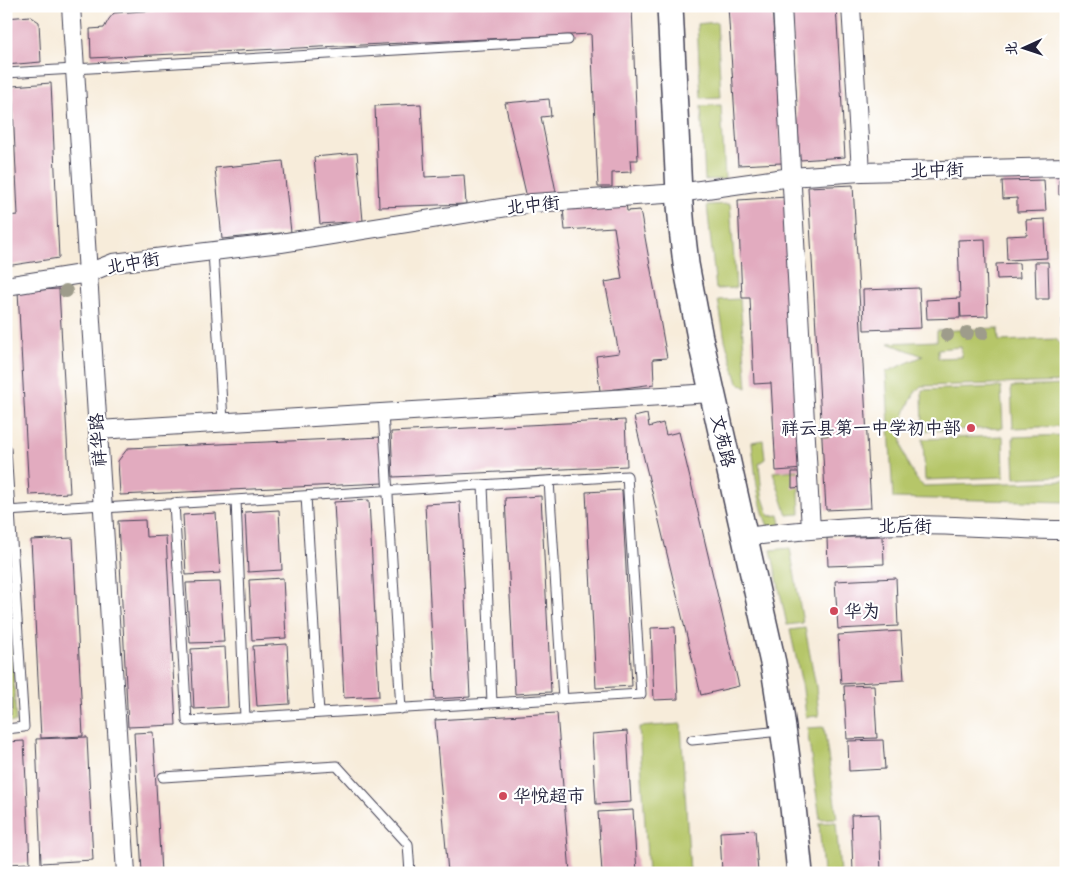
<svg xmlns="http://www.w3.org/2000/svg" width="1072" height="879" viewBox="0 0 1072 879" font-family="'Balsamiq Sans','LXGW WenKai TC',sans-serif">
	<rect width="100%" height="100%" fill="#fff"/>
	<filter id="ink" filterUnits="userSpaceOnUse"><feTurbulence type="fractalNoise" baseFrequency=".02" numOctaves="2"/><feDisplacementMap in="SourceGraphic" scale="10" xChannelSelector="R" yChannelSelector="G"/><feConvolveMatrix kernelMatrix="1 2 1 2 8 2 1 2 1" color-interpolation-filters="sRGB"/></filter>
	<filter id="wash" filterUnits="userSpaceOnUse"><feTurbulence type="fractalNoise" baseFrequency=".0096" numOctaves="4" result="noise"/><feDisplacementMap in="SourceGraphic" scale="20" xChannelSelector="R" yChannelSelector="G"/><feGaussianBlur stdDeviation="1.12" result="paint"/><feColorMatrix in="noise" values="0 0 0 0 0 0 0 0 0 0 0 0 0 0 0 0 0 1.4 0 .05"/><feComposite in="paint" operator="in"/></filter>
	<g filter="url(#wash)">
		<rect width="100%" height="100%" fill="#f7ecda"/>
		<path fill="#b6c669" stroke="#6c7452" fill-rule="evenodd" d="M 717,22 L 721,97 L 701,98 L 697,24 Z
			M 721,105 L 725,179 L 705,180 L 701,106 Z
			M 730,204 L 736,288 L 716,289 L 707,205 Z
			M 740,299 L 747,388 L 738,383 L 725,340 L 718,300 Z
			M 998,328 L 999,341 L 1056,339 L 1061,345 L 1066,345 L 1066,382 L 921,386 C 915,391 911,399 908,406 C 899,427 899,447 910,468 C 914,475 917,482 924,486 L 1066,481 L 1066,502 L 893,498 L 886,372 L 923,356 L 888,343 L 937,341 L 937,331 ZM 961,347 L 962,357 L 938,358 L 938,349 Z
			M 1066,385 L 1066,426 L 1013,428 L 1011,387 Z
			M 1001,387 L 1003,428 L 923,431 L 922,390 Z
			M 1066,435 L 1066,476 L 1015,478 L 1013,437 Z
			M 1003,436 L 1004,477 L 925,480 L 923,439 Z
			M 763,440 L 765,459 L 759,463 L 762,495 L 769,516 L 779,515 L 782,528 L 769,529 C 757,501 755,472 752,442 Z
			M 798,470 L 800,514 L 787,515 L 773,472 Z
			M 6,544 L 16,722 L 6,723 Z
			M 790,548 L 803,623 L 787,625 L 771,550 Z
			M 805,628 L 816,687 L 819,716 L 806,717 L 803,689 L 790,630 Z
			M 681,724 L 690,873 L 648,873 L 639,727 Z
			M 824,727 L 837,818 L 820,819 L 807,728 Z
			M 836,822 L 840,873 L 823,873 L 819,823 Z"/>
		<g id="blocks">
			<path fill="#e2abbf" d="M 218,6 L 632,6 L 638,160 L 630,160 L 631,172 L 612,173 L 612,187 L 598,187 L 591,34 L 91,58 L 90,29 L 104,28 L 109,19 L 114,13 Z
				M 728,6 L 772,6 L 782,163 L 738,165 Z
				M 791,6 L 836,6 L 845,157 L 800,160 Z
				M 30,16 L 39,22 L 41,62 L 6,65 L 6,18 Z
				M 51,83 L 59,258 L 6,266 L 6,216 L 18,215 L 12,86 Z
				M 549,99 L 551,116 L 541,117 L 556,192 L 528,202 L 505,103 Z
				M 421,104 L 425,177 L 464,175 L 466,204 L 379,207 L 375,106 Z
				M 357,153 L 363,221 L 320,224 L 314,157 Z
				M 283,161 L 291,232 L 222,239 L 215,168 Z
				M 1059,179 L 1066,179 L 1066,194 L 1059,195 Z
				M 1044,180 L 1046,211 L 1017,212 L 1017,198 L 1003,199 L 1002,181 Z
				M 853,185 L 871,508 L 826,510 L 808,187 Z
				M 787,197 L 804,469 L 776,471 L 771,383 L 754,384 L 750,298 L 742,298 L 738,200 Z
				M 626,203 L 627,211 L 640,210 L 667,358 L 653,359 L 654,384 L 600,391 L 596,356 L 619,353 L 605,282 L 622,279 L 614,227 L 565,230 L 563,208 Z
				M 1045,219 L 1047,258 L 1007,260 L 1006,236 L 1027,235 L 1026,220 Z
				M 985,239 L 988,316 L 961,317 L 960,303 L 960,318 L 927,319 L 926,300 L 960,298 L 958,240 Z
				M 1035,262 L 1048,262 L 1049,299 L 1036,299 Z
				M 1019,263 L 1020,278 L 997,279 L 996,264 Z
				M 919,288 L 921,328 L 864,330 L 863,290 Z
				M 59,289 L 70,493 L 29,495 L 18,291 Z
				M 1062,319 L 1066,319 L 1066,343 L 1063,343 Z
				M 647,414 L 649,427 L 663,423 L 666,435 L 679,432 L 739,686 L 701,695 L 634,417 Z
				M 625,420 L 627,466 L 393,477 L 391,432 Z
				M 382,437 L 384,483 L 120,495 L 118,461 L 128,448 Z
				M 792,472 L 803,472 L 804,487 L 792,488 Z
				M 622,490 L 632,686 L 596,688 L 586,492 Z
				M 541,496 L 551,692 L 515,694 L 505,498 Z
				M 369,500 L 379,696 L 344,698 L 334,502 Z
				M 460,502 L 470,697 L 435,699 L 425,504 Z
				M 279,510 L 282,570 L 248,572 L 245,512 Z
				M 216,513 L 220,573 L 186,575 L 183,515 Z
				M 145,520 L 146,537 L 166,536 L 176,725 L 128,727 L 118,521 Z
				M 883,536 L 884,564 L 828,566 L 827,538 Z
				M 73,538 L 83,736 L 41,738 L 31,540 Z
				M 283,578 L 286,638 L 252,640 L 249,580 Z
				M 896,578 L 898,626 L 838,629 L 835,581 Z
				M 220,582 L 224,642 L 190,643 L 186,583 Z
				M 675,627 L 678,699 L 654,700 L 651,628 Z
				M 901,631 L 904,680 L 841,684 L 838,635 Z
				M 287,644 L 290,704 L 257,706 L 253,646 Z
				M 225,647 L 228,707 L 194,709 L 191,649 Z
				M 6,657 L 8,657 L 11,715 L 6,715 Z
				M 874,685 L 877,738 L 847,739 L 844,686 Z
				M 557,713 L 570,873 L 448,873 L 435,720 Z
				M 627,731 L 631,802 L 596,804 L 592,734 Z
				M 153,732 L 161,873 L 142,873 L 134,733 Z
				M 87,737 L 93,860 L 41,863 L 36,739 Z
				M 883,740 L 885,769 L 849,771 L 848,741 Z
				M 24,741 L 30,863 L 6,864 L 6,742 Z
				M 633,810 L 637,873 L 602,873 L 598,812 Z
				M 879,814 L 881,873 L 853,873 L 851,815 Z
				M 755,830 L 758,873 L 722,873 L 720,832 Z"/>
		</g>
	</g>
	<g filter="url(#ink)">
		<use href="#blocks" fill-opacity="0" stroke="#424053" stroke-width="1"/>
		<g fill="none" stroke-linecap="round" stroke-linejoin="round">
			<g stroke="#424053" stroke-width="11">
				<path id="service" d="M 6,73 L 568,40
					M 213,251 L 223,422
					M 383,413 L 401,709
					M 6,449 L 24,727 L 6,729
					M 549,481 L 563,699
					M 483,485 L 492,703
					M 306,496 L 319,713
					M 236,500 L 245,718
					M 103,508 L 627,476 L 641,694 L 187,721 L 174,503
					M 6,511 L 103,505
					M 692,740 L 781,731
					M 163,777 L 337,766 L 408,844 L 410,873"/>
			</g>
			<g stroke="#424053" stroke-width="20">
				<path id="minor" d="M 71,6 L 126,873
					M 782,6 L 811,530
					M 851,6 L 861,172
					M 6,286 L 88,273 L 113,263 L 281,243 L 533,203 L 679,193 L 791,177 L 861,172 L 1066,167
					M 98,430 L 712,393
					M 745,537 C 801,530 856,525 913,525 C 964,525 1015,530 1066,530"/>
			</g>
			<g stroke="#424053" stroke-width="28">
				<path id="secondary" d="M 670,6 L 679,193 L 682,229 L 686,264 L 700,338 L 773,663 C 785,733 793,803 800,873"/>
			</g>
			<use href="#service" stroke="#fff" stroke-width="9"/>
			<use href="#minor" stroke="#fff" stroke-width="18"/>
			<use href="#secondary" stroke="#fff" stroke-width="25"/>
		</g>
		<g fill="#9e9c8b">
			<circle cx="66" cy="291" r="7"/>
			<circle cx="967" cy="333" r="7"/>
			<circle cx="982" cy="333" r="7"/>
			<circle cx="947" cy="335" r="7"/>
			<circle cx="825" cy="430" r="7"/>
		</g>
	</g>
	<g fill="#d1495b" stroke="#fff" stroke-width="2">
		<circle cx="971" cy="428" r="5"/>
		<circle cx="834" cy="611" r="5"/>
		<circle cx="503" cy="796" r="5"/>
	</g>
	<g text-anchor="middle" stroke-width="4.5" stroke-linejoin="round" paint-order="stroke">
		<g font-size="18" fill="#22223b" stroke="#fff">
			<text transform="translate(937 170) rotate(-1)" y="6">北中街</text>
			<text transform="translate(533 205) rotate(-6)" y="6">北中街</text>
			<text transform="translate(133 263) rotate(-10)" y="6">北中街</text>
			<text transform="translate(98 440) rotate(-94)" y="6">祥华路</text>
			<text transform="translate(723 441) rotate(77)" y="6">文苑路</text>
			<text x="905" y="532">北后街</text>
		</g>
		<g font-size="18" fill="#22223b" stroke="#fff" text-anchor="start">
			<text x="961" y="434" text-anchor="end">祥云县第一中学初中部</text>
			<text x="844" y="617">华为</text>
			<text x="513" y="802">华悦超市</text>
		</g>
	</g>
	<rect width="1072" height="879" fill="none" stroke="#fff" stroke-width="25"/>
	<g transform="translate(1024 48) rotate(267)" stroke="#ffffff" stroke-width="4" paint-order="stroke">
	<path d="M0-4L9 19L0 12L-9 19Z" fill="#22223b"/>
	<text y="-8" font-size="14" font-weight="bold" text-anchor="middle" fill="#22223b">北</text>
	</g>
</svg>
